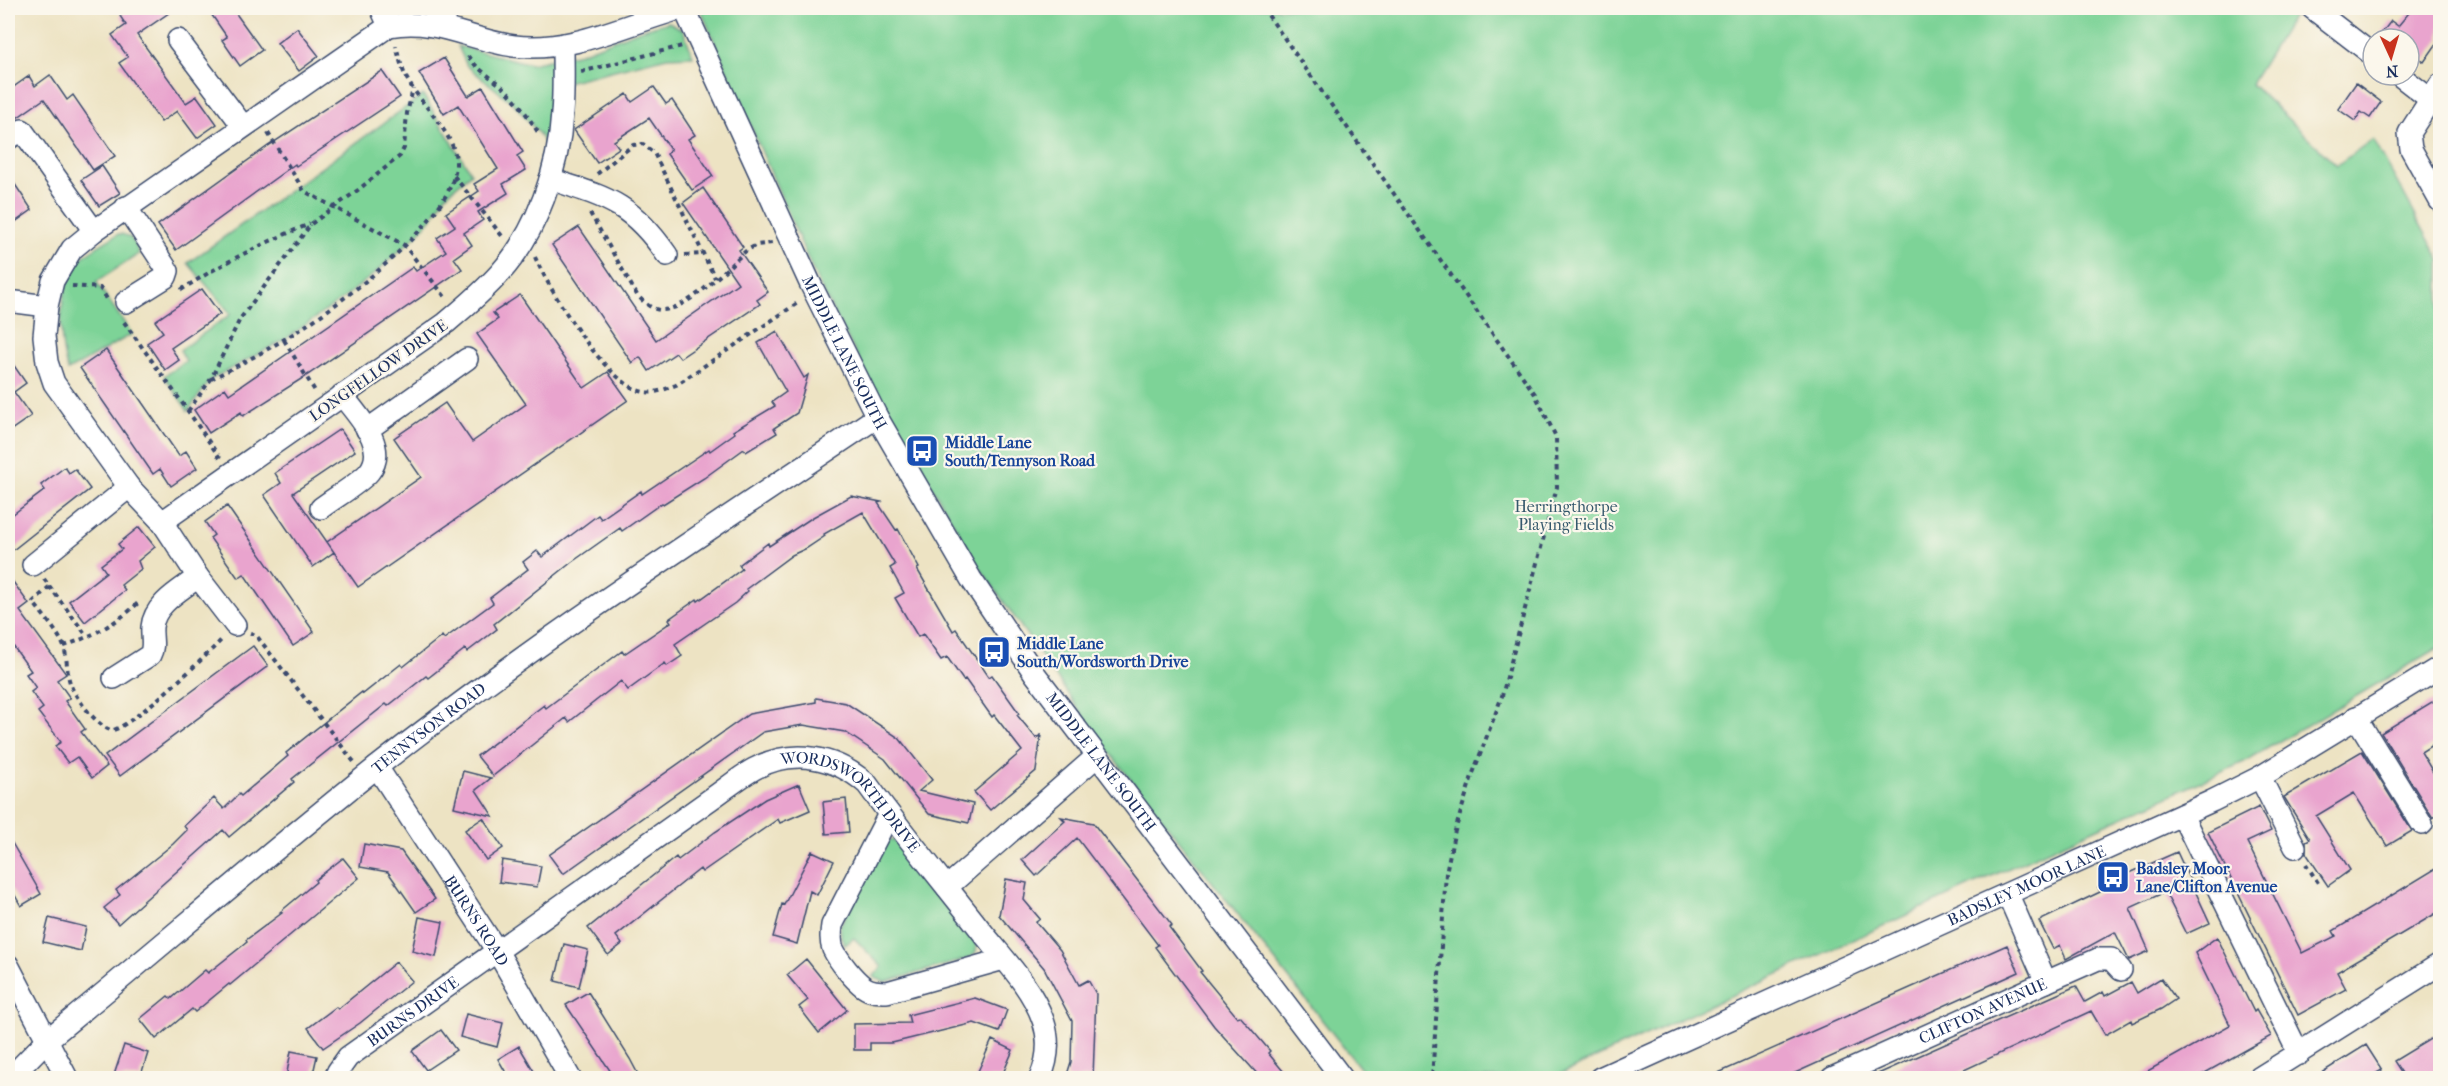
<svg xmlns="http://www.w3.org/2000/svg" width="2448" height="1086" viewBox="0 0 2448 1086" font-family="'IM FELL French Canon',serif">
	<rect width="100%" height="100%" fill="#fbf7ec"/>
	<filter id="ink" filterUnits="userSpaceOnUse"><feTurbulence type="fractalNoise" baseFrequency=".0167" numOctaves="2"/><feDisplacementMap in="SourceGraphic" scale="12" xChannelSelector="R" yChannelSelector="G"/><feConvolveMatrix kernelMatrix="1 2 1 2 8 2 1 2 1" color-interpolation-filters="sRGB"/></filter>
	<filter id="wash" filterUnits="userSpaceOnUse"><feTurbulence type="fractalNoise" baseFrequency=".008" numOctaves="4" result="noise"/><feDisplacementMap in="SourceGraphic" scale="24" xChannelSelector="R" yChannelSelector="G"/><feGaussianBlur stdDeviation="1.35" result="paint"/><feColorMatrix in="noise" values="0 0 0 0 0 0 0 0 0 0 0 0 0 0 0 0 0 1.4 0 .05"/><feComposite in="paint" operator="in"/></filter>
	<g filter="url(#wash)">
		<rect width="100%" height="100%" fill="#ede3c3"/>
		<path fill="#7dd397" stroke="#4c817a" stroke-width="1.5" d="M 700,8 L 2298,8 L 2251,84 L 2337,165 L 2373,139 L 2440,260 L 2440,647 L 2244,762 L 1996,874 L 1552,1078 L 1368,1078 L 1105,747 L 978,565 L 875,390 L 817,280 Z
			M 669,22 L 683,30 L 693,56 L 667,57 L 554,85 L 554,116 L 547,149 L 539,134 L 515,105 L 467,66 L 458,46 L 531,64 L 581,53 L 640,30 Z
			M 423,95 L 471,173 L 446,195 L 433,216 L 418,234 L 374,274 L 345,297 L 284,340 L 211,379 L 188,411 L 164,376 L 186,361 L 180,350 L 231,314 L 188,263 Z
			M 118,234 C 131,234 135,242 139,254 L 96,282 L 132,334 L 68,371 C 58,340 57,287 80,260 C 89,250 106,242 118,234 Z
			M 893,840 L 903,846 L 976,943 C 978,952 975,955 967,959 L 885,982 L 873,977 L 882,967 L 854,938 L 845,945 L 841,937 L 840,926 L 886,841 Z"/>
		<g id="blocks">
			<path fill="#e9a4ce" d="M 132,8 L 176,8 L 137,35 L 186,103 L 197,96 L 217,124 L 197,138 L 177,111 L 161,122 L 119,63 L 128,57 L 112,35 L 126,25 L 120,16 Z
				M 207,8 L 232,8 L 262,50 L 240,66 L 222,40 L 227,37 Z
				M 2413,8 L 2440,8 L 2440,39 L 2424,62 L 2409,51 L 2409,39 L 2377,39 L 2391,21 L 2398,26 Z
				M 297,28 L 319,56 L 299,71 L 277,43 Z
				M 444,58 L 468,96 L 483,87 L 523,152 L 517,156 L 526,170 L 503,184 L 508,193 L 478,212 L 483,220 L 464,233 L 472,245 L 454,258 L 462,269 L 309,374 L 243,416 L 241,412 L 209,433 L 194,410 L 225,388 L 229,394 L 413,267 L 416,271 L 446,251 L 437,238 L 455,226 L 446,213 L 479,191 L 474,184 L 498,169 L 458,105 L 444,114 L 419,73 Z
				M 382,71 L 400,97 L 296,166 L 295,164 L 176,250 L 158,225 L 268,146 Z
				M 50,75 L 67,100 L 73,95 L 115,156 L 93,170 L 44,99 L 8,124 L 8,91 L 29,76 L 35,86 Z
				M 2356,83 L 2381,102 L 2370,118 L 2361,112 L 2355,121 L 2338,109 Z
				M 654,87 L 666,104 L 672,100 L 695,135 L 688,139 L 713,176 L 692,190 L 667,154 L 671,150 L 649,118 L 614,141 L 619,148 L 597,163 L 574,130 L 627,94 L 632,102 Z
				M 102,166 L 120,193 L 99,206 L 81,180 Z
				M 8,174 L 32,210 L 8,227 Z
				M 703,188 L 743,247 L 739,250 L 768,292 L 757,300 L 760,304 L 680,358 L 676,353 L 649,371 L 640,357 L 632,363 L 552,245 L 579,227 L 656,340 L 738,283 L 683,203 Z
				M 202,289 L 220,314 L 171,348 L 179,360 L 165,370 L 147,343 L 163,332 L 155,321 Z
				M 520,295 L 584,388 L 608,372 L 628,400 L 358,587 L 327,542 L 421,477 L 394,438 L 445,403 L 472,442 L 526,404 L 477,334 L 498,319 L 493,313 Z
				M 777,331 L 804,378 L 808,375 L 797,413 L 774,428 L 777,433 L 746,452 L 744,449 L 704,478 L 663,504 L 662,503 L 622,531 L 620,528 L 572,562 L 494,624 L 497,629 L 467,652 L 465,649 L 428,678 L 426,676 L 388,706 L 386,704 L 292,779 L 294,782 L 229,837 L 223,830 L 118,924 L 104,908 L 120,895 L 116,890 L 173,844 L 187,830 L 184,826 L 214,798 L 224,809 L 239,794 L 241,796 L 288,756 L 286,753 L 362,692 L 363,694 L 401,664 L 403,667 L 442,636 L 444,639 L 493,603 L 490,598 L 528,569 L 523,562 L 537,551 L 542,557 L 598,515 L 601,519 L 641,491 L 642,494 L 709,449 L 710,451 L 735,433 L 733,431 L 775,406 L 772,402 L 786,392 L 758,343 Z
				M 106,350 L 179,456 L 186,451 L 197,468 L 171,486 L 160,469 L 153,474 L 80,368 Z
				M 8,357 L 26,383 L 14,392 L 31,416 L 8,432 Z
				M 340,429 L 355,451 L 293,493 L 334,552 L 313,567 L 264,495 L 281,483 L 275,473 Z
				M 65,467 L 69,473 L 75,469 L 90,489 L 8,554 L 8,518 L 45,490 L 41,485 Z
				M 851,496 L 881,502 L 878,503 L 896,530 L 898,529 L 919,568 L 917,569 L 953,631 L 956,629 L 989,677 L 992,675 L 1019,713 L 1017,715 L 1036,738 L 1041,735 L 1036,771 L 990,810 L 974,792 L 1022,751 L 994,715 L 992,717 L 965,679 L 963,680 L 947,657 L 941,660 L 923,634 L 918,637 L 895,598 L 904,593 L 890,568 L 895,565 L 863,512 L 824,534 L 825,536 L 807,548 L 792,555 L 746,589 L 748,591 L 735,603 L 675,644 L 682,656 L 667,666 L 665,663 L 628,690 L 621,681 L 569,722 L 566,718 L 493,776 L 477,756 L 544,705 L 546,708 L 622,651 L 624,654 L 671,622 L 669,619 L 697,599 L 698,601 L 742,569 L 739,565 L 768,543 L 769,546 L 813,517 Z
				M 227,506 L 314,632 L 293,646 L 244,574 L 238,578 L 210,538 L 214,535 L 205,522 Z
				M 139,527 L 155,547 L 138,561 L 141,569 L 121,585 L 125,590 L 85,622 L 69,601 L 106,572 L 101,565 L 122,549 L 118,544 Z
				M 8,575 L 29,604 L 20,611 L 66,674 L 57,680 L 70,698 L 65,701 L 85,729 L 81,732 L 107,766 L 92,778 L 77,757 L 68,763 L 55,746 L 61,742 L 38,712 L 43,708 L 31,692 L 36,688 L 26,674 L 31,671 L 8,639 Z
				M 253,646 L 268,666 L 120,776 L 105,756 Z
				M 2440,697 L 2440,740 L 2421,752 L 2440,784 L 2440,813 L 2433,818 L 2381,733 Z
				M 816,698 L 846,703 L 899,738 L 932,780 L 919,791 L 973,804 L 969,823 L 929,814 L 885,759 L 845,732 L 803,725 L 763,732 L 563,874 L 549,855 L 749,714 L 816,702 Z
				M 2362,751 L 2412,831 L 2387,846 L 2354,793 L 2316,816 L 2350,870 L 2328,886 L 2306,853 L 2306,841 L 2310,839 L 2284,797 Z
				M 463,771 L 491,778 L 476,790 L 493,816 L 454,807 Z
				M 799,784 L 810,810 L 780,823 L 778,819 L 702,872 L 700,869 L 616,936 L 622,944 L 608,955 L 588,928 L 676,857 L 678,860 L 715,832 L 765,799 Z
				M 846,799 L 849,832 L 826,834 L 823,802 Z
				M 2259,807 L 2271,831 L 2247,842 L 2302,953 L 2336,936 L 2333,931 L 2440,866 L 2440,911 L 2337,972 L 2346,989 L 2298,1015 L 2208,832 Z
				M 1061,817 L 1093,823 L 1172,925 L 1169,927 L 1202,971 L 1200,972 L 1237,1017 L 1240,1016 L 1270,1051 L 1268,1053 L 1289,1078 L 1261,1078 L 1214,1026 L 1155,947 L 1158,945 L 1077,838 L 1036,876 L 1022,860 L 1065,821 Z
				M 483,818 L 503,848 L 486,860 L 465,830 Z
				M 8,836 L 41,894 L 21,906 L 8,883 Z
				M 364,844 L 401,851 L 435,899 L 416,912 L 388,872 L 360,867 Z
				M 812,851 L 834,861 L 817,895 L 810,891 L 797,944 L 773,937 L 782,904 L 784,905 Z
				M 2177,852 L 2210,923 L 2186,934 L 2165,892 L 2130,908 L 2149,951 L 2129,960 L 2115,932 L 2066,959 L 2060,945 L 2053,949 L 2039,921 L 2100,892 L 2098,887 Z
				M 343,858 L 359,878 L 230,985 L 229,984 L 195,1012 L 192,1009 L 156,1039 L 140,1019 L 168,996 L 171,999 L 205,970 L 208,973 L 247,942 L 246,940 L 282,913 L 280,912 L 316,882 L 315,880 Z
				M 502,860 L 541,866 L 537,887 L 499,882 Z
				M 1006,879 L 1027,883 L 1024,900 L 1040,919 L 1036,922 L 1060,950 L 1079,985 L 1088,980 L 1096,994 L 1093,1078 L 1066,1078 L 1071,1062 L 1072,1021 L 1044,968 L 999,915 Z
				M 419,917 L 443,922 L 436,957 L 412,951 Z
				M 49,918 L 86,927 L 81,951 L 43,942 Z
				M 2217,937 L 2254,1012 L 2256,1010 L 2271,1036 L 2196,1078 L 2135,1078 L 2230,1025 L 2195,953 Z
				M 564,944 L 588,950 L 579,987 L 555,981 Z
				M 2007,945 L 2019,972 L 1784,1078 L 1707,1078 Z
				M 806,959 L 847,1010 L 819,1033 L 799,1007 L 808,1000 L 787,975 Z
				M 396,962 L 412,981 L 360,1023 L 323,1048 L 308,1028 L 336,1007 L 338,1009 Z
				M 2161,978 L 2176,999 L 2161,1009 L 2132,1023 L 2131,1020 L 2105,1035 L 2091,1011 L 1947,1078 L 1869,1078 L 2076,986 L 2085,1002 L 2103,992 L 2105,996 L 2131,982 L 2137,993 Z
				M 588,992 L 630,1059 L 640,1078 L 615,1078 L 566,1005 Z
				M 975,998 L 1007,1010 L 999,1032 L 974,1023 L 892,1043 L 870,1043 L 870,1050 L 854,1050 L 854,1024 L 910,1023 L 908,1015 Z
				M 466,1014 L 503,1023 L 497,1047 L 460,1037 Z
				M 441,1030 L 456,1050 L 426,1070 L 412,1051 Z
				M 2440,1033 L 2440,1074 L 2433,1078 L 2405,1078 L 2394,1061 Z
				M 992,1040 L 1013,1050 L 1001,1078 L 975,1078 Z
				M 124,1045 L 148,1053 L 140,1078 L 113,1078 Z
				M 2366,1045 L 2382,1070 L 2368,1078 L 2313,1078 Z
				M 519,1046 L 538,1078 L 509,1078 L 498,1059 Z
				M 291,1051 L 317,1056 L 312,1078 L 286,1078 Z"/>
		</g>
	</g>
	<g filter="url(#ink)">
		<use href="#blocks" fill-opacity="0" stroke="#3a4a6d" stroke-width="1.5"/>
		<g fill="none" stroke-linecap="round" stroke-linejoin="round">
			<g stroke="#3a4a6d" stroke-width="24">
				<g id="minor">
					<path d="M 381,8 L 389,26"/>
					<path id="s1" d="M 684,8 L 810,283 L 877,417 L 971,579 L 1035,674 L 1342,1078"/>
					<path d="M 2312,8 L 2373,55"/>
					<path d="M 442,26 L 447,8"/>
					<path d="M 178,40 L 243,126"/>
					<path d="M 563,44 C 563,67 564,90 562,113 C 559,168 537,232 500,273 C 483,292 465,307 446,323 L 162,522 L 129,487 L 54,383 L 47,362 L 44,336 L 47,306 L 53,281 L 72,249 L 94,231 L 389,26 C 436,17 469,40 514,46 C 574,53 627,23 683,8"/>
					<path d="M 2399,75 L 2430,99"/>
					<path d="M 2440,85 L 2409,133 L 2411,149 L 2440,201"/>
					<path d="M 8,139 L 22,130 L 94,231"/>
					<path d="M 550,179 C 608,198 631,203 667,255"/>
					<path d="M 126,207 L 168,271 L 166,277 L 126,302"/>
					<path d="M 8,301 L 47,306"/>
					<path d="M 367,430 L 467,359"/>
					<path d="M 321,508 C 334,498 360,483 369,472 C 390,447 356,414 342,395"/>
					<path d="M 33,565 L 129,487"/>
					<path d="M 198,577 L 235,625"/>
					<path d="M 114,678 L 150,655 C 155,646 151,637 152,627 C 154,604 181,590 198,577 L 162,522"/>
					<path d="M 2356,717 L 2422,824"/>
					<path id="s2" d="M 377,767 L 497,951 L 570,1078"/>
					<path d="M 2260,777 L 2295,847"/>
					<path d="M 889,814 L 832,925 C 831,933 830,941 833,949 C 839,961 853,979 864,987 C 871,992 879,992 887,992 L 1004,959"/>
					<path d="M 2182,815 L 2299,1054"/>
					<path d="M 947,887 L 1096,757"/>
					<path d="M 8,965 L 67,1078"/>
					<path d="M 2046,982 L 2098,959 L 2111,959 L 2121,970"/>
					<path id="s3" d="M 10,1078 L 47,1040 C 157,950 265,856 377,767 C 536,641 708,531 877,417"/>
					<path id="s4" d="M 335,1078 L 338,1071 L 348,1057 L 708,801 C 723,791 738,778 754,769 C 793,748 835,756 867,784 C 904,835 944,883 983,933 C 1004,959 1032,988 1043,1020 C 1050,1040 1048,1060 1040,1078"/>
					<path id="s5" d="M 1600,1078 L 2212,801 L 2260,777 L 2440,667"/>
					<path id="s6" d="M 1832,1078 L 2046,982 L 2008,895"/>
					<path d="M 2259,1078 L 2440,964"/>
				</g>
			</g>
			<path stroke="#3a4a6d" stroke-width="4" stroke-dasharray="4.5 4.5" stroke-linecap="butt" d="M 1263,8 L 1535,394 L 1556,437 L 1557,487 L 1502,696 L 1472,776 L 1454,834 L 1446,873 L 1432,1078
				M 468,56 C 478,71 495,79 507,91 C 520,104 530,119 539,134
				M 581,72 L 682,46
				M 268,133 L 304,191 L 404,245 L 446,298
				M 597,174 L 633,145 L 643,144 L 654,153 L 715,278
				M 454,176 L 503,237
				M 590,213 L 637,295 C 643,301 650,309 660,310 C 687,312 727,267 747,250 L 757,245 L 772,243
				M 685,255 L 702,254
				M 535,257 C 550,291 606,385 644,392 C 655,394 666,389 676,385 L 799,302
				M 72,286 L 100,288 L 107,299
				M 181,290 C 224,262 263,243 310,224
				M 124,322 L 188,411 L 220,458
				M 284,340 L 315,391
				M 211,379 C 235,367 260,354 283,340 C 329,313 458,219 456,162 C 456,134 418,102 406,77 C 401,67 399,56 396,46
				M 188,411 L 211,379 L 240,319 L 311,224 L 358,190 L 400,156 L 404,148 L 407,113 L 413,89
				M 44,579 L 87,636
				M 49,587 L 33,602 C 42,614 59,633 64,647 C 68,660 66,676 72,688 C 76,698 102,732 113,730 C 132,726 208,655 223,638
				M 250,633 L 256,635 L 354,762
				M 64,646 C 90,637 118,623 138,603
				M 2306,864 L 2320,886"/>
			<use href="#minor" stroke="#fff" stroke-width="21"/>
		</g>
	</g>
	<defs>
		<g id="bus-square" transform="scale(1.725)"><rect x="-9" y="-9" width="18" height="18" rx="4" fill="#1a4fb4" stroke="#fbf7ec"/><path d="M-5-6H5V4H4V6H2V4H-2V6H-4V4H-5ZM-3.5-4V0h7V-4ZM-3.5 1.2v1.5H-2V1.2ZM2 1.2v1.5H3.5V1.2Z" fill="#fff"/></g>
	</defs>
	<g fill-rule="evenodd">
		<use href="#bus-square" x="922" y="451"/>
		<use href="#bus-square" x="994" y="652"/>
		<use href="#bus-square" x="2113" y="877"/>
	</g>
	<g text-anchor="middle" stroke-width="4.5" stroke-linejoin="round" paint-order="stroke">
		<g font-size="16" fill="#1b2f5e" stroke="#fbf7ec">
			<text dy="6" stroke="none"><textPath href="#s1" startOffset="380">MIDDLE LANE SOUTH</textPath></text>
			<text transform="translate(378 370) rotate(-35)" y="6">LONGFELLOW DRIVE</text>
			<text dy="6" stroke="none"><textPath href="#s3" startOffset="546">TENNYSON ROAD</textPath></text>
			<text dy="6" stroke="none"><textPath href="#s1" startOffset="864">MIDDLE LANE SOUTH</textPath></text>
			<text dy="6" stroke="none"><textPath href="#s4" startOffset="639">WORDSWORTH DRIVE</textPath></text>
			<text dy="6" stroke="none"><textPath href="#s5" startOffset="468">BADSLEY MOOR LANE</textPath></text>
			<text dy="6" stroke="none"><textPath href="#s2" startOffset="183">BURNS ROAD</textPath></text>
			<text dy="6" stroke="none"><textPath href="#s6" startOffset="165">CLIFTON AVENUE</textPath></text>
			<text dy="6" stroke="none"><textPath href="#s4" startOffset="104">BURNS DRIVE</textPath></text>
		</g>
		<g font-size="16" font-weight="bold" fill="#164399" stroke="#fbf7ec" text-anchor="start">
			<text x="945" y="448">Middle Lane<tspan x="945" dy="18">South/Tennyson Road</tspan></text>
			<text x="1017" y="649">Middle Lane<tspan x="1017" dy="18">South/Wordsworth Drive</tspan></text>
			<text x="2136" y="874">Badsley Moor<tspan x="2136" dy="18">Lane/Clifton Avenue</tspan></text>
		</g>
		<g font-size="16" fill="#34586c" stroke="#fbf7ec">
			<text x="1566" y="512">Herringthorpe<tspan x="1566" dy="18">Playing Fields</tspan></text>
		</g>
	</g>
	<rect width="2448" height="1086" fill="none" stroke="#fbf7ec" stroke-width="30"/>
	<g transform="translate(2391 57) rotate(176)"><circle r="28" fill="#fbf7ec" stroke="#a1a7b3" stroke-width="1.5"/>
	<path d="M0-4.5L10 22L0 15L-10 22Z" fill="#c8321e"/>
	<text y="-9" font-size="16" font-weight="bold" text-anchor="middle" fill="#1b2f5e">N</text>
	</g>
</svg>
